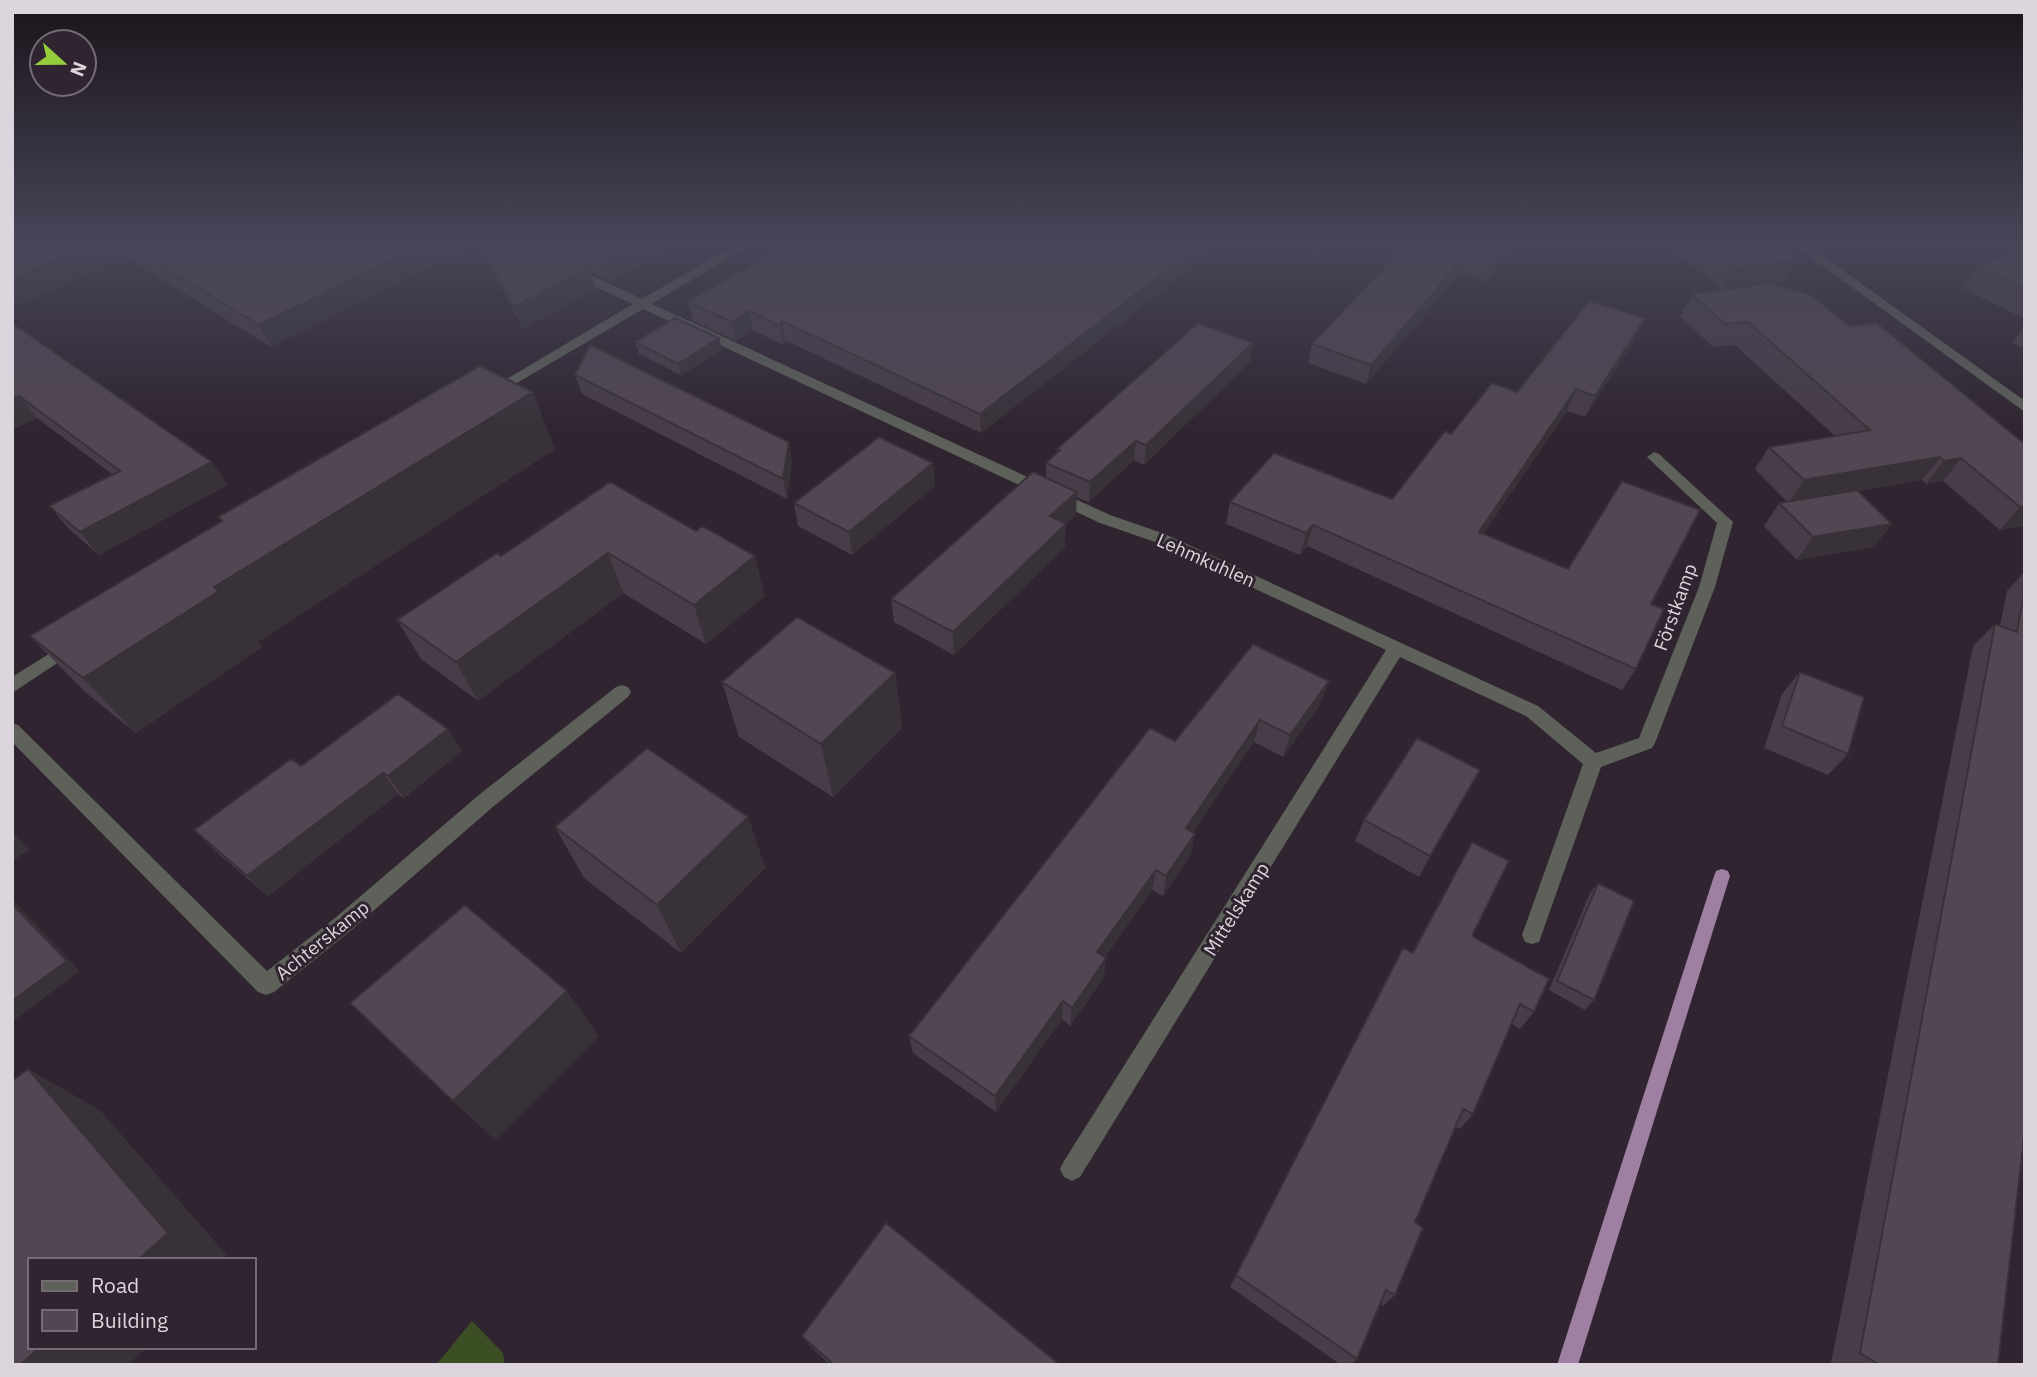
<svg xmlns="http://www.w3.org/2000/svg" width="2037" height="1377" viewBox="0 0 2037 1377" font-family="'IBM Plex Sans',sans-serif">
	<rect width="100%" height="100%" fill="#2f242f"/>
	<path fill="#3c4f24" d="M 472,1321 L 503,1353 L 505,1365 L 436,1365 Z"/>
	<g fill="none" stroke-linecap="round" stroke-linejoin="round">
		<path fill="#a080a2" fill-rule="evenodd" d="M 1722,869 L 1728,871 L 1730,876 L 1578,1365 L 1557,1365 L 1714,876 L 1716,871 Z"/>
		<path fill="#5d615a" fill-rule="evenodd" d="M 505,241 L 520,241 L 552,258 L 542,261 Z
			M 742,241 L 756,241 L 652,304 L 1110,515 L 1165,534 L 1538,706 L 1596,753 L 1639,738 L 1699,587 L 1717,523 L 1647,457 L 1654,452 L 1659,454 L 1733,522 L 1715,587 L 1655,743 L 1652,748 L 1601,767 L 1539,942 L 1532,944 L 1525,942 L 1522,935 L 1583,764 L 1526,716 L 1400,657 L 1080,1177 L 1072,1181 L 1064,1177 L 1060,1169 L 1064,1161 L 1386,650 L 1155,542 L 1100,523 L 643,309 L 495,396 L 490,397 L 483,393 L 633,304 L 570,275 L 570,269 L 578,269 L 642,299 Z
			M 71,640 L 77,642 L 79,646 L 77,650 L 12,693 L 12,677 Z
			M 622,685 L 628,687 L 631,692 L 628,697 L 494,806 L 349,932 L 274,992 L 266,995 L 258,992 L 12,742 L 12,723 L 18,725 L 267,971 L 335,918 L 480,794 L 616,687 Z"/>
		<path fill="#5d615a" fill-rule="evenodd" d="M 1788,241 L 1802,241 L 2025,401 L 2025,412 Z"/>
	</g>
	<path fill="#473c47" d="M 12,241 L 461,241 L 464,250 L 271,347 L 127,258 L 12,307 Z
		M 479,241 L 495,241 L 516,252 L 556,251 L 552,241 L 687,241 L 610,282 L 591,272 L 596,290 L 523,329 L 483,252 Z
		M 793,241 L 1226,241 L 981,433 L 785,340 L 783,345 L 753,330 L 736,341 L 693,321 L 688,302 Z
		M 1306,241 L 1329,241 L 1316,254 Z
		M 1409,241 L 1521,241 L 1488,282 L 1461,273 L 1366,384 L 1308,363 L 1312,344 Z
		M 1664,241 L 1773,241 L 1797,260 L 1785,282 L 1772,284 L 1850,326 L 2025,444 L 2025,526 L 2000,530 L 1943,481 L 1926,484 L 1922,480 L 1858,491 L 1874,547 L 1797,560 L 1764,526 L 1779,503 L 1787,502 L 1755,469 L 1769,447 L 1835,436 L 1735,345 L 1713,347 L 1680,316 L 1692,294 L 1721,290 Z
		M 2025,248 L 2025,319 L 1962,288 L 1978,266 Z
		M 12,323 L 212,462 L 227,485 L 99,555 L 69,529 L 49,506 L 112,474 L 37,418 L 12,430 Z
		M 2025,326 L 2025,349 L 2012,343 Z
		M 1635,339 L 1585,417 L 1567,411 L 1483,534 L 1651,604 L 1636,669 L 1622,690 L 1307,546 L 1300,555 L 1226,524 L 1230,502 L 1392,499 L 1451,434 L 1517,392 Z
		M 635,342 L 722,350 L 681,375 L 639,354 Z
		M 1253,343 L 1249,363 L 1144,465 L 1134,460 L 1089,502 L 1076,497 L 1076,514 L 1065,524 L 1065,547 L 954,655 L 894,622 L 891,599 L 1046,478 L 1046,463 L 1057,453 L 1057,449 Z
		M 575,375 L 792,461 L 787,499 L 582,394 Z
		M 555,449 L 258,642 L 262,647 L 136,733 L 85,692 L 30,636 L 221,522 L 218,517 Z
		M 610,482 L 765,596 L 706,644 L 623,593 L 478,701 L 421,659 L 397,620 L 501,556 Z
		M 935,486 L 852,555 L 798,526 L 794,503 Z
		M 2025,571 L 2025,1128 L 1998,1365 L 1835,1365 L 1831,1363 L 1973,646 L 1995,624 L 2000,626 L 2007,591 Z
		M 1800,672 L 1848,754 L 1828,775 L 1764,748 L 1782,694 Z
		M 895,673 L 902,728 L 833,797 L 739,737 L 722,682 Z
		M 1321,703 L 1283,757 L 1254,742 L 1193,832 L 1191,854 L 1163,896 L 1152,890 L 1105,957 L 1104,977 L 1088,1000 L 1070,1026 L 1062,1019 L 996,1112 L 913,1053 L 909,1036 L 1175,741 Z
		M 462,751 L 404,798 L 398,794 L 268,896 L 215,851 L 194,830 L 301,766 Z
		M 1480,770 L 1419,877 L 1355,841 L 1364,820 Z
		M 748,817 L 765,868 L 681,953 L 584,878 L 555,827 Z
		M 1472,842 L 1472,936 L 1534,1012 L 1520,1029 L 1512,1024 L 1473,1114 L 1460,1129 L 1455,1127 L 1415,1222 L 1395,1295 L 1383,1306 L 1380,1304 L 1357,1359 L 1350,1365 L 1341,1365 L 1230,1287 L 1393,966 L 1403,948 L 1412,952 Z
		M 1598,883 L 1594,1000 L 1585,1010 L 1549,990 L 1590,893 Z
		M 802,1336 L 1060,1365 L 830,1365 L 810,1346 Z"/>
	<path fill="#393139" d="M 102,241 L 117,241 L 127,258 L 12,307 L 12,278 Z
		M 430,241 L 461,241 L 464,250 L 271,347 L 259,325 Z
		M 640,241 L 687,241 L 610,282 L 604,260 Z
		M 1205,241 L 1226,241 L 981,433 L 980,414 Z
		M 1319,241 L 1329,241 L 1316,254 Z
		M 1512,241 L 1521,241 L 1488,282 L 1495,263 Z
		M 1467,254 L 1461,273 L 1366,384 L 1371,365 Z
		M 1797,260 L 1785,282 L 1722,291 L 1733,268 Z
		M 589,268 L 596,290 L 523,329 L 514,307 Z
		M 749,311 L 753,330 L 736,341 L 732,322 Z
		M 1645,318 L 1635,339 L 1585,417 L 1595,396 Z
		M 782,321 L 785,340 L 783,345 L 780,326 Z
		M 719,338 L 722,350 L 681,375 L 678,364 Z
		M 1253,343 L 1249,363 L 1144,465 L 1146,445 Z
		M 1576,389 L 1567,411 L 1470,553 L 1479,532 Z
		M 533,392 L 555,449 L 258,642 L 262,647 L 136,733 L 83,678 L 214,587 Z
		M 19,396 L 37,418 L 12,430 L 12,399 Z
		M 1136,441 L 1134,460 L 1089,502 L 1090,482 Z
		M 789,442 L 792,461 L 787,499 L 783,479 Z
		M 1940,457 L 1922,480 L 1788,503 L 1804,480 Z
		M 1961,458 L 1943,481 L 1926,484 L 1944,461 Z
		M 212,462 L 227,485 L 99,555 L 80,532 Z
		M 933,463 L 935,486 L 852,555 L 849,532 Z
		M 1077,492 L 1076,514 L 1049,539 L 1050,516 Z
		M 2025,506 L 2025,526 L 2000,530 L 2020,507 Z
		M 1066,524 L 1065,547 L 954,655 L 953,632 Z
		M 1892,524 L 1874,547 L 1797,560 L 1813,537 Z
		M 1313,525 L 1307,546 L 1300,555 L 1306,533 Z
		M 608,553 L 623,593 L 478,701 L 456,662 Z
		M 755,556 L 765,596 L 706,644 L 694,605 Z
		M 895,673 L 902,728 L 833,797 L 821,744 Z
		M 1329,681 L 1321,703 L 1283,757 L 1290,735 Z
		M 1260,720 L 1254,742 L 1182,849 L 1186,828 Z
		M 448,729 L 462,751 L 404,798 L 388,776 Z
		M 1480,770 L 1469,791 L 1419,877 L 1430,856 Z
		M 383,773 L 398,794 L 268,896 L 247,876 Z
		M 748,817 L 765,868 L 681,953 L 657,905 Z
		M 12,832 L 30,849 L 12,861 Z
		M 1195,834 L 1191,854 L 1163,896 L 1166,876 Z
		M 1156,870 L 1152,890 L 1095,971 L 1097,952 Z
		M 12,899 L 80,971 L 12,1022 Z
		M 1106,958 L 1104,977 L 1070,1026 L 1072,1008 Z
		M 567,991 L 599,1036 L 495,1140 L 453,1101 Z
		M 1063,1001 L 1062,1019 L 996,1112 L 995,1096 Z
		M 28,1069 L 100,1110 L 231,1260 L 138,1260 Z
		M 40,1347 L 147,1347 L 128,1365 L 20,1365 Z"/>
	<path fill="#524652" stroke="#393139" stroke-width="2" d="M 12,241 L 102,241 L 12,278 Z
		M 121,241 L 430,241 L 259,325 Z
		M 480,241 L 495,241 L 516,252 L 536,241 L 589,268 L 514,307 Z
		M 564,241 L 640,241 L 604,260 Z
		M 793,241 L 1205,241 L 980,414 L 782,321 L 780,326 L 749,311 L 732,322 L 688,302 Z
		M 1409,241 L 1512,241 L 1495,263 L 1467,254 L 1371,365 L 1312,344 Z
		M 1701,241 L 1773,241 L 1797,260 L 1733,268 Z
		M 2025,248 L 2025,289 L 1978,266 Z
		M 1771,283 L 1811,295 L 1850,326 L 1877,323 L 2025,444 L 2025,506 L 2020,507 L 1961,458 L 1944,461 L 1940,457 L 1804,480 L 1769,447 L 1870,430 L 1748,322 L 1725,324 L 1692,294 Z
		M 1589,301 L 1645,318 L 1595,396 L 1576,389 L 1479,532 L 1568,569 L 1622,481 L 1700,510 L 1651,604 L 1664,609 L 1636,669 L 1313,525 L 1306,533 L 1230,502 L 1274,453 L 1392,499 L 1445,431 L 1451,434 L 1492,383 L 1517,392 Z
		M 675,318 L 719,338 L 678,364 L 635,342 Z
		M 12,323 L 212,462 L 80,532 L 49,506 L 120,471 L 19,396 L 12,399 Z
		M 1198,323 L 1253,343 L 1146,445 L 1136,441 L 1090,482 L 1046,463 L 1060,450 L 1057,449 Z
		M 590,345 L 789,442 L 783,479 L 575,375 Z
		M 480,366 L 533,392 L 214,587 L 219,591 L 83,678 L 30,636 L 222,521 L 218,517 Z
		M 879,437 L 933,463 L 849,532 L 794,503 Z
		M 1033,472 L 1077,492 L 1050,516 L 1066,524 L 953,632 L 891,599 Z
		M 610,482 L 696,531 L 702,526 L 755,556 L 694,605 L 608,553 L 456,662 L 397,620 L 497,553 L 501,556 Z
		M 1857,490 L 1892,524 L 1813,537 L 1779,503 Z
		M 2025,587 L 2025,1128 L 1998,1365 L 1880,1365 L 1860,1353 L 1995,624 L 2017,632 Z
		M 797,617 L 895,673 L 821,744 L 722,682 Z
		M 1253,644 L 1329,681 L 1290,735 L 1260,720 L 1186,828 L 1195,834 L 1166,876 L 1156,870 L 1097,952 L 1106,958 L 1090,982 L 1072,1008 L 1063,1001 L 995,1096 L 909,1036 L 1150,728 L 1175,741 Z
		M 1800,672 L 1864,697 L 1848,754 L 1782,726 Z
		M 398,694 L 448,729 L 388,776 L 383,773 L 247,876 L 194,830 L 291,759 L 301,766 Z
		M 1417,738 L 1480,770 L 1430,856 L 1364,820 Z
		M 647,748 L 748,817 L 657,905 L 555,827 Z
		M 12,834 L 17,839 L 12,842 Z
		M 1472,842 L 1509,861 L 1472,936 L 1549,979 L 1534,1012 L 1520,1004 L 1473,1114 L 1463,1109 L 1415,1222 L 1423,1228 L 1395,1295 L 1386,1290 L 1357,1359 L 1236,1275 L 1403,948 L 1413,953 Z
		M 1598,883 L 1634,901 L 1594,1000 L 1557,981 Z
		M 12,904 L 67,961 L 12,1001 Z
		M 465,905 L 567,991 L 453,1101 L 350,1003 Z
		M 28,1069 L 168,1233 L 138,1260 L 30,1260 L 30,1347 L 40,1347 L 20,1365 L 12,1365 L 12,1081 Z
		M 886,1223 L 1060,1365 L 834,1365 L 802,1336 Z"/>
	<linearGradient id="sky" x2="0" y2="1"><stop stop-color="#1a141a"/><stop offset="0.56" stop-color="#474558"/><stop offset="1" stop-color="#474558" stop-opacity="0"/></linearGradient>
	<rect width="2037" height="434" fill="url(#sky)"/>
	<g text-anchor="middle" stroke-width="6" stroke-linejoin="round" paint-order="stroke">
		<g font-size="19" fill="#dcd5dd" stroke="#2f242f">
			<text transform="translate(1206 560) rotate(24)" y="7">Lehmkuhlen</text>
			<text transform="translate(1675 607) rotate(-70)" y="7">Förstkamp</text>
			<text transform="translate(1236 909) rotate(-58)" y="7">Mittelskamp</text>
			<text transform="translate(322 940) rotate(-39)" y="7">Achterskamp</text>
		</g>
	</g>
	<rect width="2037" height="1377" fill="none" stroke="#dcd5dd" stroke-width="28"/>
	<rect x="28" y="1258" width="228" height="91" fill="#2f242f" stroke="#746b75" stroke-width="2"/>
	<rect x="42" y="1281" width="35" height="10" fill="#5d615a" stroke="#746b75" stroke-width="2"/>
	<text x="91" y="1293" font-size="21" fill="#dcd5dd">Road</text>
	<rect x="42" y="1310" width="35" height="21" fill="#524652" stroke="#746b75" stroke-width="2"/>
	<text x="91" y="1328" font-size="21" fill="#dcd5dd">Building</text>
	<g transform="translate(63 63) rotate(111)"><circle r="33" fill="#2f242f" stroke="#746b75" stroke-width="2"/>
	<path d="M0-5L12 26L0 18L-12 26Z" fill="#94cc3c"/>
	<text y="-10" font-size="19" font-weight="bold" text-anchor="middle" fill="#dcd5dd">N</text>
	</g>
</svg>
